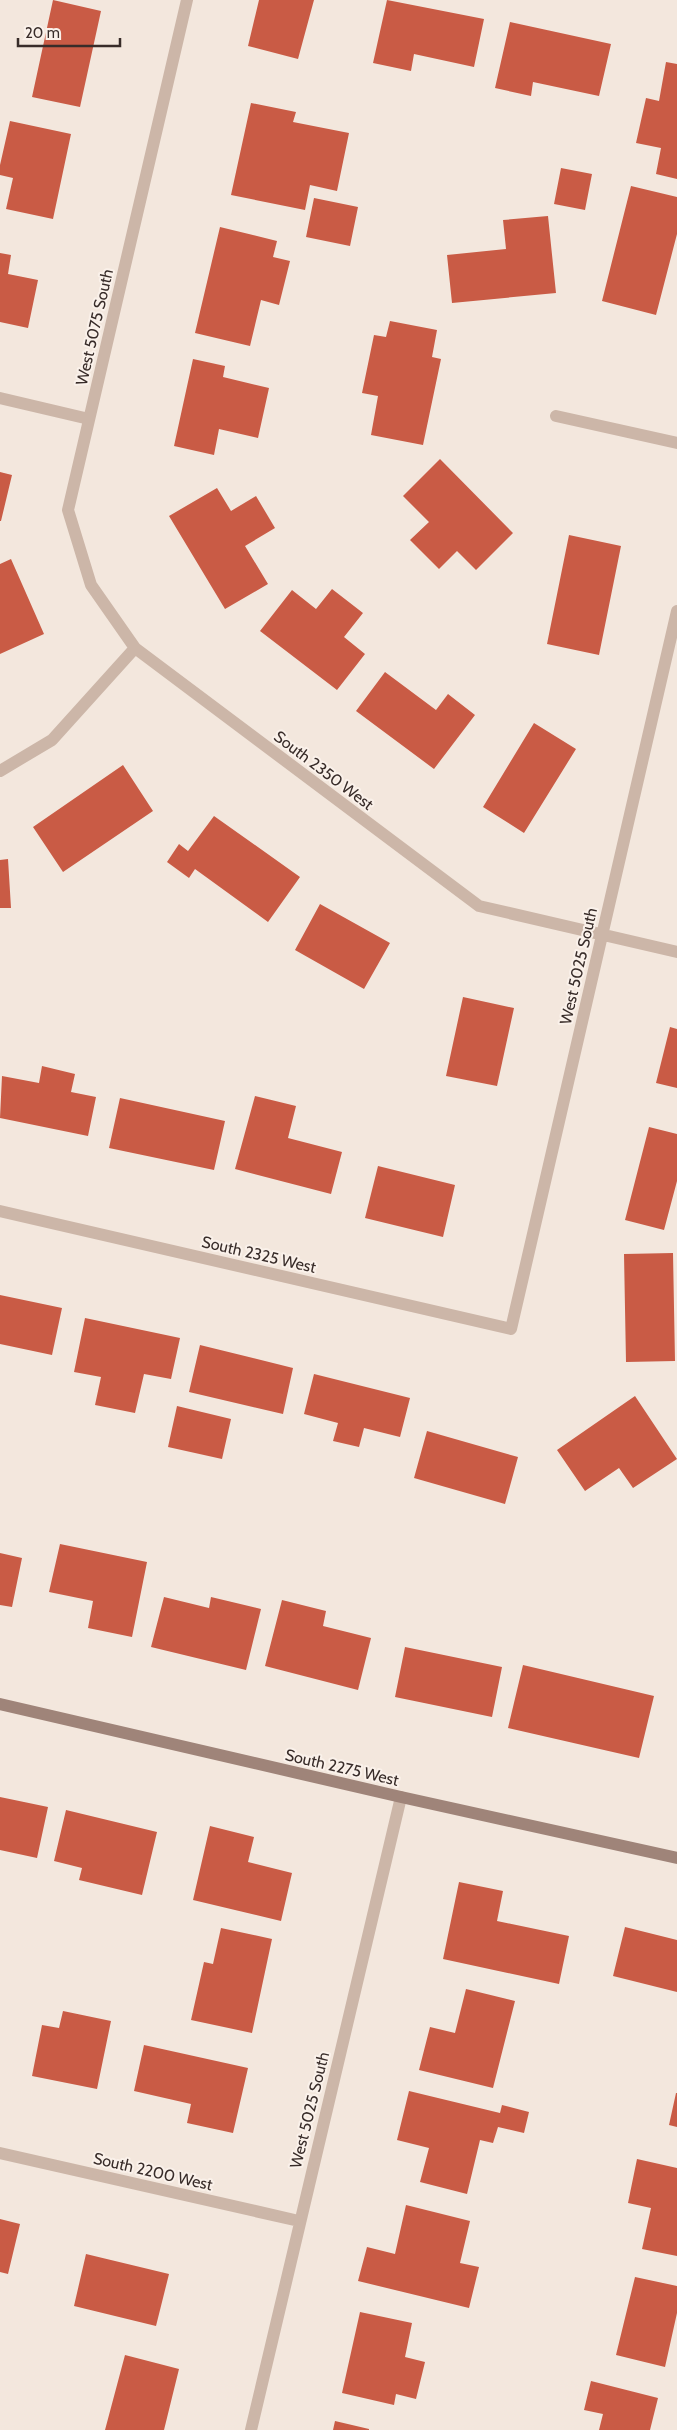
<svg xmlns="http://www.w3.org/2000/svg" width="677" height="2430" viewBox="0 0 677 2430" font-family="Cabin,sans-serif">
	<rect width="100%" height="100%" fill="#f3e7dd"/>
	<path fill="#c95b45" d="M 53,0 L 101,11 L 80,107 L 32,97 Z
		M 259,0 L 314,0 L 298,59 L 248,46 Z
		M 387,0 L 484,19 L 474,67 L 414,54 L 411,71 L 373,63 Z
		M 510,22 L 611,44 L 599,96 L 533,82 L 531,96 L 495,88 Z
		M 666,62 L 677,64 L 677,179 L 656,174 L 661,148 L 636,143 L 646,98 L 659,101 Z
		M 251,103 L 296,112 L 293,122 L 349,133 L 337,191 L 310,185 L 305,210 L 231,195 Z
		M 10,121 L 71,134 L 53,219 L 6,209 L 13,178 L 0,175 L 0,165 Z
		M 561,168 L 592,174 L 585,210 L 554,204 Z
		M 631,186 L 677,197 L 677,234 L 656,315 L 602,301 Z
		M 314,198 L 358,207 L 350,246 L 306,237 Z
		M 548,216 L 556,293 L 452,303 L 447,255 L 506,249 L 503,220 Z
		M 220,227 L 277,241 L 273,257 L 290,261 L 279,305 L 261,300 L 250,346 L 195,333 Z
		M 0,253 L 11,255 L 8,274 L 38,280 L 28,328 L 0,322 Z
		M 390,321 L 437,330 L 432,357 L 441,359 L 423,445 L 371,435 L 378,396 L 362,393 L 374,335 L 386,337 Z
		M 193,359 L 225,366 L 223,377 L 269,388 L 258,438 L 219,429 L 214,455 L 174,446 Z
		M 440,459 L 513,533 L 476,570 L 457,551 L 439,569 L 410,540 L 429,522 L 403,496 Z
		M 0,472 L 12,475 L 1,521 L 0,521 Z
		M 217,488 L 231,511 L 256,496 L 275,528 L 245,546 L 268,584 L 225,609 L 169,516 Z
		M 569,535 L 621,546 L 599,655 L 547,644 Z
		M 11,559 L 44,634 L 0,654 L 0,564 Z
		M 332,589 L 363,613 L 344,637 L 365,654 L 337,690 L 260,631 L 292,590 L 316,609 Z
		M 385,672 L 436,710 L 448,694 L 475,715 L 434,769 L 356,711 Z
		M 534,723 L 576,749 L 524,833 L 483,807 Z
		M 123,765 L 153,811 L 63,872 L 33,827 Z
		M 214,816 L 300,877 L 268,922 L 195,869 L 189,878 L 167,862 L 179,844 L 188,851 Z
		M 8,859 L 11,908 L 0,908 L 0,860 Z
		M 320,904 L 390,943 L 364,989 L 295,950 Z
		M 463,997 L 514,1008 L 497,1086 L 446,1076 Z
		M 670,1027 L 677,1029 L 677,1088 L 656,1083 Z
		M 42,1066 L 75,1074 L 71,1092 L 96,1097 L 88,1136 L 0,1118 L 2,1076 L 39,1083 Z
		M 255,1096 L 296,1106 L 288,1138 L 342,1152 L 331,1194 L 235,1169 Z
		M 120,1098 L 225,1121 L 214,1170 L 109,1148 Z
		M 649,1127 L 677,1134 L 677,1181 L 664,1230 L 625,1220 Z
		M 378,1166 L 455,1185 L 443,1237 L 365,1218 Z
		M 673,1253 L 675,1361 L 626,1362 L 624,1254 Z
		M 0,1295 L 62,1308 L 52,1355 L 0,1344 Z
		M 85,1318 L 180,1338 L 171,1379 L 144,1374 L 135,1413 L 95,1405 L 101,1377 L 74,1372 Z
		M 200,1345 L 293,1368 L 283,1414 L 189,1392 Z
		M 314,1374 L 410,1398 L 400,1437 L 364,1428 L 359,1447 L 333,1441 L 338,1423 L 304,1414 Z
		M 635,1396 L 677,1459 L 633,1488 L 619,1468 L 585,1491 L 557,1450 Z
		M 177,1406 L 231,1419 L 222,1459 L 168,1447 Z
		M 427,1431 L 518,1457 L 505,1504 L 414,1478 Z
		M 60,1544 L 147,1562 L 132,1637 L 88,1628 L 93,1601 L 49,1592 Z
		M 0,1553 L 22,1558 L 12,1607 L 0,1605 Z
		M 164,1597 L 209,1608 L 211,1597 L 261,1609 L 246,1670 L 151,1647 Z
		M 282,1600 L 326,1611 L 323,1626 L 371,1638 L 358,1690 L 265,1666 Z
		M 405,1647 L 502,1667 L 492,1717 L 395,1697 Z
		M 523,1665 L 654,1696 L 639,1758 L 508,1728 Z
		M 0,1797 L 48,1807 L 37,1858 L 0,1850 Z
		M 66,1810 L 157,1832 L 142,1895 L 79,1880 L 82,1868 L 54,1861 Z
		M 210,1826 L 254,1837 L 248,1862 L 292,1873 L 281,1921 L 193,1900 Z
		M 459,1882 L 503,1891 L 497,1921 L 569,1936 L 559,1984 L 443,1959 Z
		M 625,1927 L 677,1940 L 677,1992 L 613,1976 Z
		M 221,1928 L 272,1939 L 252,2033 L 191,2020 L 204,1962 L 213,1964 Z
		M 466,1989 L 515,2001 L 493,2088 L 419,2070 L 430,2027 L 455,2033 Z
		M 63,2011 L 111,2021 L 97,2089 L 32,2076 L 42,2025 L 59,2028 Z
		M 144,2045 L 248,2068 L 233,2133 L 187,2123 L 191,2104 L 134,2091 Z
		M 409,2091 L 500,2113 L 502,2105 L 529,2112 L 524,2133 L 498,2127 L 493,2143 L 480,2140 L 467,2194 L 420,2182 L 429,2148 L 397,2140 Z
		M 676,2093 L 677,2093 L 677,2127 L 669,2125 Z
		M 637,2159 L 677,2168 L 677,2256 L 642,2249 L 651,2208 L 628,2203 Z
		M 406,2205 L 470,2221 L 460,2263 L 479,2267 L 469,2308 L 358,2281 L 367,2247 L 395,2254 Z
		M 0,2219 L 20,2224 L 8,2274 L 0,2272 Z
		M 86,2254 L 169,2274 L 156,2326 L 74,2306 Z
		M 635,2277 L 677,2286 L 677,2313 L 665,2367 L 616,2355 Z
		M 360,2312 L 412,2323 L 405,2357 L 425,2362 L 416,2399 L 396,2394 L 394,2405 L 342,2393 Z
		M 125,2355 L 179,2369 L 164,2430 L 105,2430 Z
		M 591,2381 L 658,2398 L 650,2430 L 599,2430 L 603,2414 L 584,2410 Z
		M 335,2421 L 369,2429 L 369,2430 L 333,2430 Z"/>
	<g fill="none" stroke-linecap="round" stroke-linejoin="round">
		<path stroke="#ccb6a8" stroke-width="12" d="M 187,0 L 68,510 L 91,585 L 135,648 L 479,906 L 677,952
			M 0,398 L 89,419
			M 556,416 L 677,443
			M 0,771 L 52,740 L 135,648
			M 0,1211 L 511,1329 L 677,611
			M 0,2153 L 299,2221
			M 251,2430 L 401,1797"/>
		<path stroke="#9f8479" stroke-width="12" d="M 0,1704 L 401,1797 L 677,1858"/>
	</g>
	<g text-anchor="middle" stroke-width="4" stroke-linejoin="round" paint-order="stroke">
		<g font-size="16" fill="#382c29" stroke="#faf1ea">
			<text transform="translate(94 327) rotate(-77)" y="6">West 5075 South</text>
			<text transform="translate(324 770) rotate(37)" y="6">South 2350 West</text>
			<text transform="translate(578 966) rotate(-77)" y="6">West 5025 South</text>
			<text transform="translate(259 1254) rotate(13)" y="6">South 2325 West</text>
			<text transform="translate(342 1767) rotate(13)" y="6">South 2275 West</text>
			<text transform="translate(309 2110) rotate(-76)" y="6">West 5025 South</text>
			<text transform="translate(153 2171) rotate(13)" y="6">South 2200 West</text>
		</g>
	</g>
	<path d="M18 38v8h102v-8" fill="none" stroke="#382c29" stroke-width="2.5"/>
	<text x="25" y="38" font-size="15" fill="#382c29" stroke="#faf1ea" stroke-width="4" paint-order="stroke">20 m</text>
</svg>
